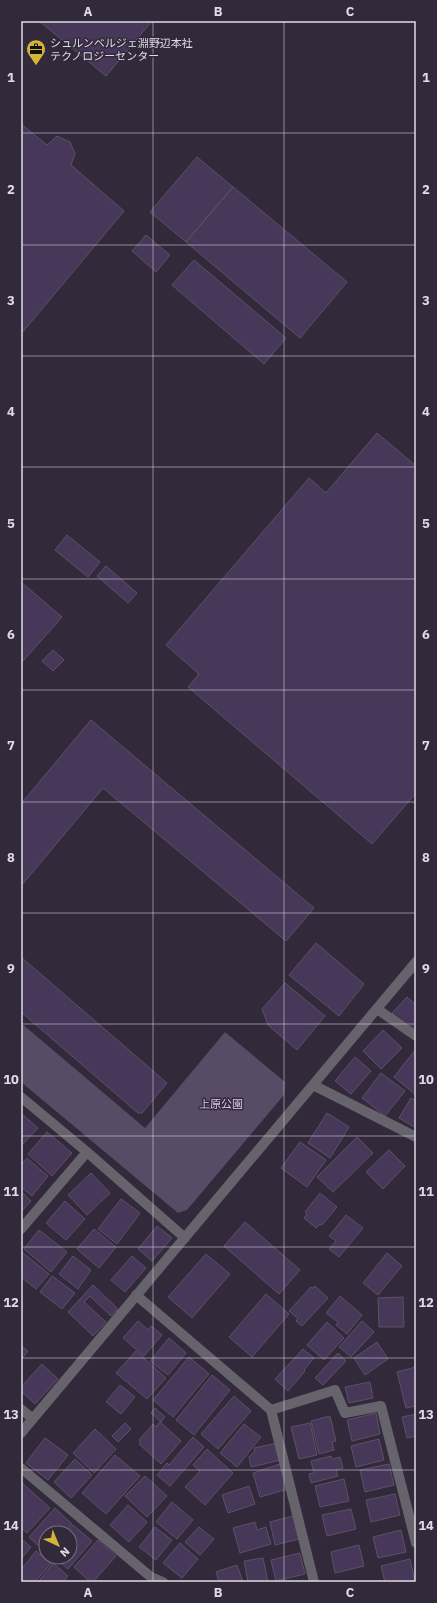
<svg xmlns="http://www.w3.org/2000/svg" width="437" height="1603" viewBox="0 0 437 1603" font-family="'IBM Plex Sans','Noto Sans JP',sans-serif">
	<rect width="100%" height="100%" fill="#32293b"/>
	<path fill="#574b66" d="M 21,1023 L 145,1128 L 225,1032 L 285,1082 L 284,1095 L 187,1210 L 178,1213 L 21,1082 Z"/>
	<path fill="#473759" stroke="#5b5265" d="M 39,21 L 152,21 L 106,76 Z
		M 21,124 L 47,145 L 57,136 L 70,142 L 75,154 L 71,165 L 124,211 L 21,334 Z
		M 197,157 L 233,187 L 186,242 L 150,212 Z
		M 233,187 L 347,282 L 300,338 L 186,242 Z
		M 146,235 L 170,255 L 156,272 L 132,251 Z
		M 194,260 L 286,338 L 264,364 L 172,285 Z
		M 377,433 L 416,466 L 416,793 L 372,844 L 188,687 L 199,674 L 166,645 L 309,478 L 326,493 Z
		M 67,535 L 100,562 L 88,577 L 55,550 Z
		M 106,566 L 137,593 L 128,603 L 97,576 Z
		M 21,582 L 62,617 L 23,661 L 21,659 Z
		M 53,650 L 64,660 L 53,671 L 42,661 Z
		M 91,720 L 314,908 L 286,941 L 103,788 L 21,886 L 21,804 Z
		M 316,943 L 364,984 L 339,1016 L 289,975 Z
		M 21,957 L 167,1083 L 142,1113 L 138,1113 L 21,1012 Z
		M 285,983 L 325,1016 L 297,1050 L 268,1025 L 262,1009 Z
		M 407,997 L 416,1005 L 416,1029 L 413,1032 L 392,1013 Z
		M 383,1030 L 402,1048 L 381,1069 L 363,1051 Z
		M 416,1049 L 416,1095 L 394,1077 Z
		M 355,1057 L 371,1071 L 351,1094 L 335,1081 Z
		M 381,1073 L 405,1091 L 385,1116 L 362,1098 Z
		M 411,1098 L 416,1101 L 416,1128 L 399,1118 Z
		M 21,1113 L 38,1128 L 21,1146 Z
		M 327,1113 L 349,1127 L 330,1158 L 308,1143 Z
		M 47,1132 L 72,1153 L 52,1176 L 28,1154 Z
		M 357,1137 L 373,1153 L 333,1192 L 317,1177 Z
		M 300,1142 L 326,1160 L 307,1187 L 281,1168 Z
		M 389,1150 L 405,1166 L 383,1189 L 366,1172 Z
		M 27,1158 L 48,1176 L 32,1196 L 21,1187 L 21,1165 Z
		M 91,1173 L 110,1193 L 87,1215 L 68,1195 Z
		M 21,1191 L 31,1201 L 21,1212 Z
		M 320,1193 L 337,1207 L 322,1225 L 320,1224 L 316,1228 L 304,1218 L 307,1214 L 305,1212 Z
		M 121,1199 L 140,1213 L 117,1244 L 98,1229 Z
		M 65,1201 L 85,1219 L 66,1240 L 46,1223 Z
		M 346,1215 L 363,1228 L 339,1257 L 329,1249 L 336,1241 L 329,1236 Z
		M 245,1222 L 300,1270 L 279,1294 L 224,1246 Z
		M 157,1226 L 172,1238 L 152,1261 L 138,1249 Z
		M 94,1229 L 116,1247 L 99,1268 L 77,1249 Z
		M 39,1230 L 67,1252 L 51,1272 L 24,1249 Z
		M 23,1253 L 49,1274 L 36,1289 L 21,1277 L 21,1255 Z
		M 387,1253 L 402,1266 L 378,1295 L 363,1283 Z
		M 206,1254 L 230,1274 L 192,1318 L 168,1297 Z
		M 73,1256 L 91,1270 L 78,1289 L 59,1274 Z
		M 132,1256 L 146,1268 L 125,1292 L 111,1280 Z
		M 52,1276 L 75,1293 L 62,1309 L 40,1292 Z
		M 93,1285 L 118,1309 L 111,1316 L 90,1296 L 84,1302 L 106,1322 L 93,1336 L 68,1312 Z
		M 315,1286 L 328,1298 L 302,1326 L 296,1321 L 298,1319 L 289,1311 L 311,1287 L 313,1288 Z
		M 266,1294 L 289,1314 L 252,1357 L 229,1337 Z
		M 340,1296 L 362,1315 L 347,1334 L 336,1325 L 338,1322 L 326,1313 Z
		M 403,1297 L 404,1327 L 379,1327 L 378,1298 Z
		M 138,1321 L 148,1330 L 151,1326 L 162,1335 L 144,1356 L 123,1338 Z
		M 362,1321 L 374,1332 L 351,1357 L 339,1347 Z
		M 327,1322 L 344,1338 L 324,1360 L 307,1345 Z
		M 169,1338 L 186,1353 L 168,1375 L 150,1361 Z
		M 377,1342 L 388,1359 L 365,1375 L 354,1358 Z
		M 21,1346 L 28,1351 L 21,1360 Z
		M 303,1349 L 314,1358 L 304,1370 L 305,1371 L 288,1391 L 275,1379 Z
		M 136,1351 L 166,1378 L 147,1399 L 116,1373 Z
		M 338,1353 L 346,1361 L 323,1385 L 315,1378 Z
		M 189,1357 L 209,1374 L 173,1417 L 153,1400 Z
		M 42,1364 L 58,1379 L 35,1404 L 21,1391 L 21,1387 Z
		M 416,1367 L 416,1406 L 406,1408 L 397,1372 Z
		M 212,1375 L 230,1390 L 194,1435 L 176,1420 Z
		M 370,1382 L 373,1398 L 349,1403 L 345,1387 Z
		M 120,1385 L 135,1397 L 121,1414 L 106,1402 Z
		M 234,1396 L 251,1411 L 218,1449 L 201,1434 Z
		M 155,1408 L 165,1417 L 161,1422 L 151,1413 Z
		M 376,1413 L 380,1434 L 352,1441 L 347,1420 Z
		M 416,1414 L 416,1436 L 407,1438 L 402,1417 Z
		M 330,1416 L 336,1441 L 332,1442 L 334,1450 L 319,1454 L 311,1421 Z
		M 160,1422 L 181,1441 L 161,1464 L 139,1444 L 141,1443 L 139,1440 L 153,1424 L 156,1427 Z
		M 125,1423 L 131,1429 L 118,1442 L 112,1436 Z
		M 310,1423 L 317,1455 L 299,1459 L 291,1427 Z
		M 244,1424 L 261,1437 L 237,1467 L 220,1453 Z
		M 95,1429 L 116,1449 L 94,1473 L 73,1453 Z
		M 193,1437 L 204,1447 L 170,1486 L 157,1475 L 167,1463 L 169,1465 Z
		M 45,1438 L 68,1455 L 48,1480 L 26,1463 Z
		M 379,1439 L 384,1460 L 356,1467 L 351,1446 Z
		M 277,1443 L 281,1460 L 251,1467 L 249,1457 L 255,1451 L 254,1448 Z
		M 207,1449 L 233,1473 L 205,1505 L 185,1487 L 200,1471 L 193,1465 Z
		M 115,1455 L 140,1476 L 106,1514 L 82,1493 Z
		M 331,1456 L 332,1459 L 340,1457 L 343,1468 L 336,1470 L 338,1476 L 311,1483 L 309,1474 L 314,1473 L 311,1461 Z
		M 75,1459 L 92,1475 L 71,1498 L 54,1482 Z
		M 280,1464 L 288,1489 L 260,1497 L 253,1473 Z
		M 389,1464 L 394,1485 L 365,1492 L 360,1470 Z
		M 145,1476 L 167,1496 L 147,1517 L 125,1496 Z
		M 344,1479 L 349,1501 L 320,1507 L 315,1486 Z
		M 21,1482 L 50,1508 L 27,1533 L 21,1528 L 21,1507 L 23,1505 L 21,1503 Z
		M 249,1486 L 255,1504 L 228,1513 L 222,1495 Z
		M 395,1494 L 400,1515 L 371,1522 L 366,1500 Z
		M 172,1502 L 193,1520 L 177,1539 L 156,1522 Z
		M 128,1505 L 147,1522 L 129,1542 L 110,1525 Z
		M 55,1508 L 72,1524 L 64,1533 L 46,1533 L 46,1553 L 29,1537 Z
		M 351,1509 L 356,1529 L 327,1536 L 322,1515 Z
		M 297,1515 L 303,1538 L 275,1545 L 270,1522 Z
		M 255,1522 L 257,1530 L 266,1527 L 271,1544 L 240,1553 L 233,1528 Z
		M 73,1525 L 92,1541 L 68,1569 L 54,1557 L 70,1557 L 70,1533 L 66,1533 Z
		M 155,1527 L 172,1540 L 156,1560 L 139,1547 Z
		M 199,1527 L 214,1539 L 200,1555 L 185,1542 Z
		M 401,1530 L 406,1552 L 378,1558 L 373,1537 Z
		M 21,1539 L 31,1547 L 21,1559 Z
		M 98,1540 L 116,1556 L 93,1582 L 90,1582 L 74,1567 Z
		M 180,1543 L 198,1559 L 182,1578 L 163,1563 Z
		M 359,1545 L 364,1566 L 335,1573 L 331,1552 Z
		M 36,1551 L 51,1563 L 35,1582 L 26,1582 L 21,1578 L 21,1570 Z
		M 300,1553 L 305,1574 L 276,1581 L 271,1560 Z
		M 263,1558 L 268,1582 L 248,1582 L 244,1561 Z
		M 410,1559 L 415,1581 L 385,1582 L 381,1566 Z
		M 53,1563 L 68,1576 L 63,1582 L 38,1582 Z
		M 237,1565 L 243,1582 L 219,1582 L 216,1572 Z"/>
	<g fill="none" stroke-linecap="round" stroke-linejoin="round">
		<path stroke="#67636c" stroke-width="10" d="M 377,1009 L 416,1036
			M 313,1085 L 416,1137
			M 21,1097 L 87,1152 L 185,1238
			M 21,1229 L 87,1152
			M 136,1295 L 271,1410 L 314,1582
			M 21,1409 L 33,1419
			M 271,1410 L 335,1390 L 345,1413 L 381,1406 L 416,1543
			M 21,1433 L 416,962
			M 21,1468 L 151,1577 L 163,1582"/>
	</g>
	<path fill="none" stroke="#e0dbe6" stroke-width="1" stroke-opacity="0.55" d="M 153,21 L 153,1582M 284,21 L 284,1582M 21,133 L 416,133M 21,245 L 416,245M 21,356 L 416,356M 21,467 L 416,467M 21,579 L 416,579M 21,690 L 416,690M 21,802 L 416,802M 21,913 L 416,913M 21,1024 L 416,1024M 21,1136 L 416,1136M 21,1247 L 416,1247M 21,1358 L 416,1358M 21,1470 L 416,1470"/>
	<defs>
		<g id="office-pin" transform="scale(1)"><path d="M0 17L-7.5 6A9.5 9.5 0 1 1 7.5 6Z" fill="#d3b635" stroke="#32293b"/><path d="M-6-3h4V-5.5h4V-3h4V5H-6ZM-1-4.5V-3h2v-1.5ZM-6 0V1H6V0Z" fill="#111"/></g>
	</defs>
	<g fill-rule="evenodd">
		<use href="#office-pin" x="36" y="49"/>
	</g>
	<g text-anchor="middle" stroke-width="3" stroke-linejoin="round" paint-order="stroke">
		<g font-size="11" fill="#e0dbe6" stroke="#32293b" text-anchor="start">
			<text x="50" y="47">シュルンベルジェ淵野辺本社<tspan x="50" dy="13">テクノロジーセンター</tspan></text>
		</g>
		<g font-size="11" fill="#dec7f9" stroke="#32293b">
			<text x="221" y="1108">上原公園</text>
		</g>
	</g>
	<rect width="437" height="1603" fill="none" stroke="#32293b" stroke-width="44"/>
	<g transform="translate(58 1545) rotate(136)"><circle r="19" fill="#32293b" stroke="#78707f"/>
	<path d="M0-3L7 15L0 10L-7 15Z" fill="#d3b635"/>
	<text y="-6" font-size="11" font-weight="bold" text-anchor="middle" fill="#e0dbe6">N</text>
	</g>
	<rect x="22" y="22" width="393" height="1559" fill="none" stroke="#e0dbe6" stroke-width="1.5"/>
	<g font-size="13" text-anchor="middle" font-weight="bold" fill="#e0dbe6">
		<text x="88" y="16">A</text>
		<text x="218" y="16">B</text>
		<text x="350" y="16">C</text>
		<text x="11" y="82">1</text>
		<text x="426" y="82">1</text>
		<text x="11" y="194">2</text>
		<text x="426" y="194">2</text>
		<text x="11" y="305">3</text>
		<text x="426" y="305">3</text>
		<text x="11" y="416">4</text>
		<text x="426" y="416">4</text>
		<text x="11" y="528">5</text>
		<text x="426" y="528">5</text>
		<text x="11" y="639">6</text>
		<text x="426" y="639">6</text>
		<text x="11" y="750">7</text>
		<text x="426" y="750">7</text>
		<text x="11" y="862">8</text>
		<text x="426" y="862">8</text>
		<text x="11" y="973">9</text>
		<text x="426" y="973">9</text>
		<text x="11" y="1084">10</text>
		<text x="426" y="1084">10</text>
		<text x="11" y="1196">11</text>
		<text x="426" y="1196">11</text>
		<text x="11" y="1307">12</text>
		<text x="426" y="1307">12</text>
		<text x="11" y="1419">13</text>
		<text x="426" y="1419">13</text>
		<text x="11" y="1530">14</text>
		<text x="426" y="1530">14</text>
		<text x="88" y="1597">A</text>
		<text x="218" y="1597">B</text>
		<text x="350" y="1597">C</text>
	</g>
</svg>
